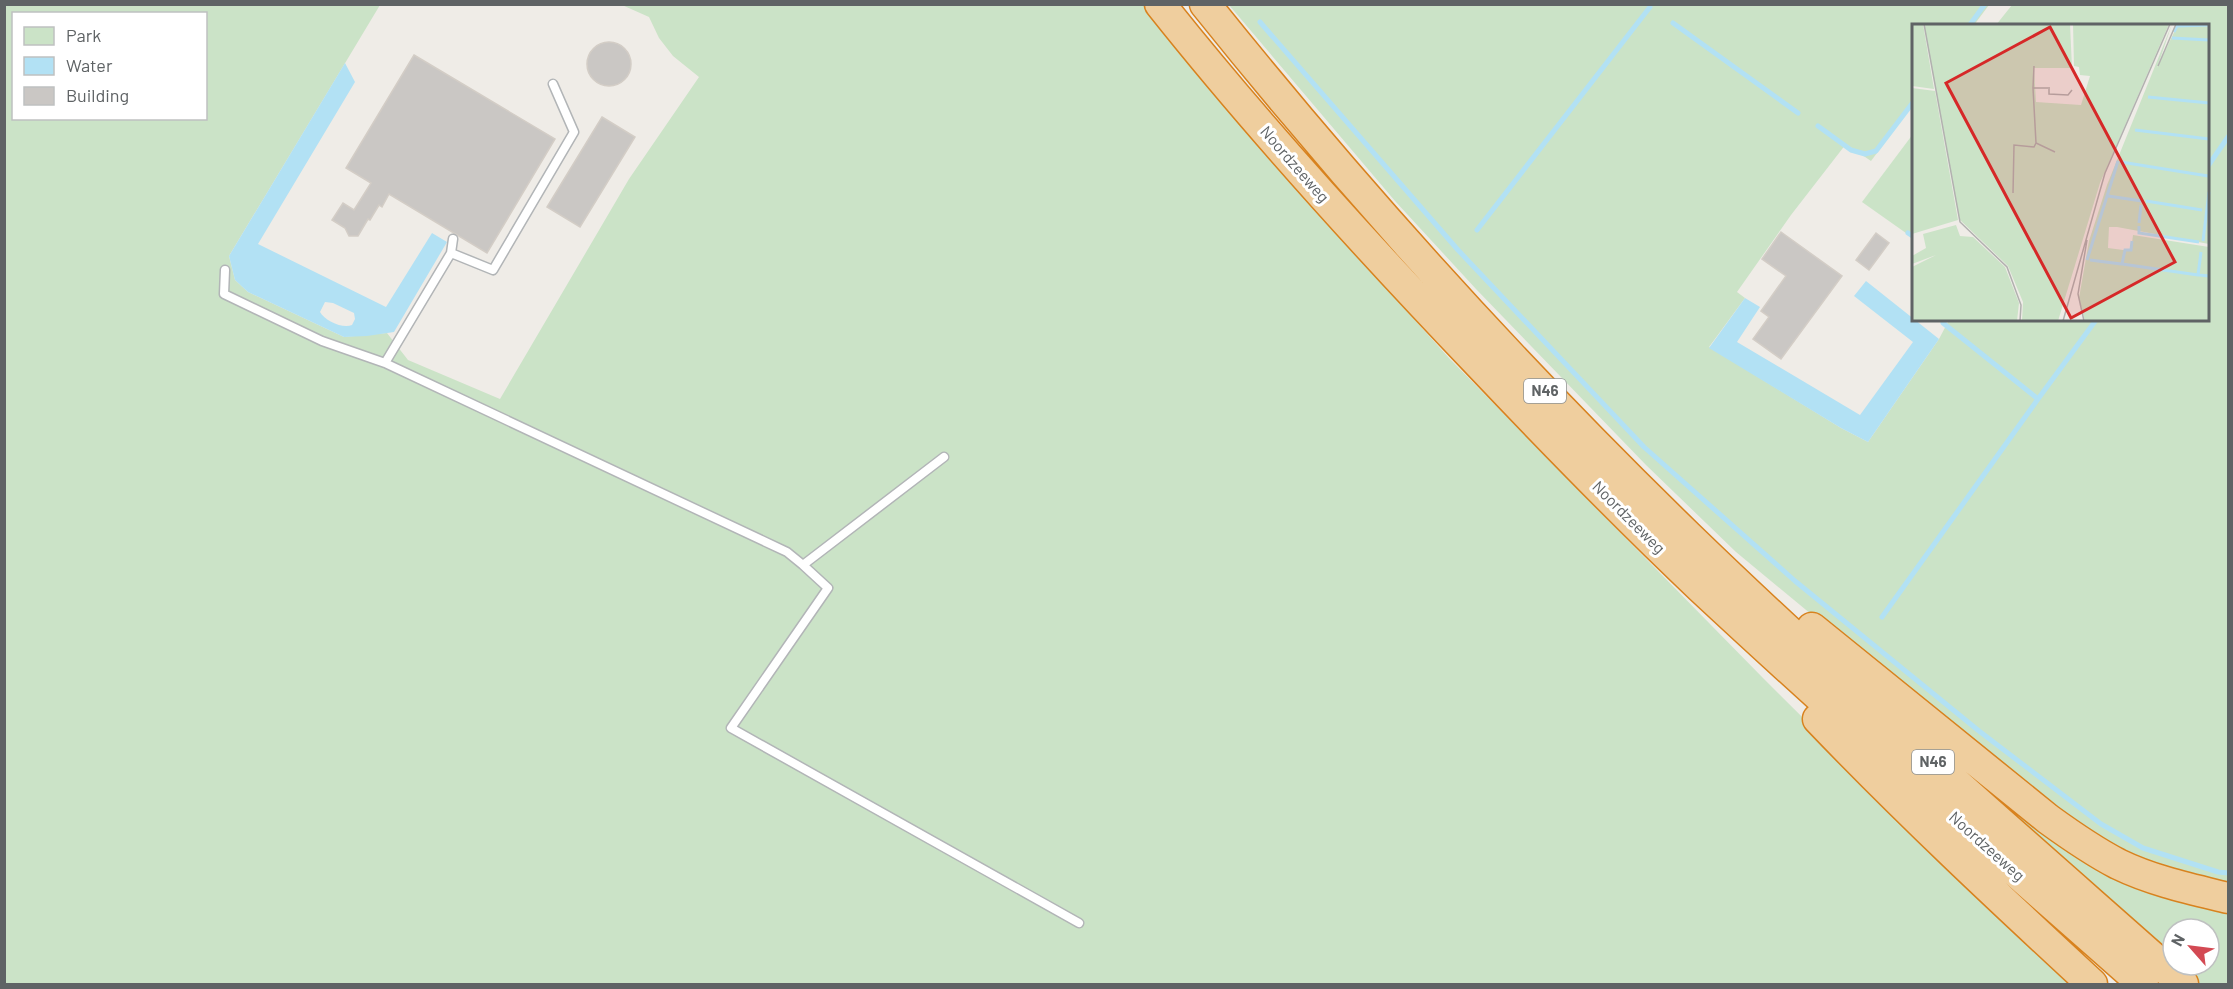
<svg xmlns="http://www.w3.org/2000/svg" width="2233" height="989" viewBox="0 0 2233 989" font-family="Barlow,sans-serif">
	<rect width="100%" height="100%" fill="#efece7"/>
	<path fill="#cbe3c7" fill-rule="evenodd" d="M 5,4 L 380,5 L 229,256 L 235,280 L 248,292 L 344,337 L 387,333 L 408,360 L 500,399 L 629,179 L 699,77 L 673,56 L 659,38 L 649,17 L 622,5 L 1143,5 L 1349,247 L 1449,358 L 1763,678 L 1956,870 L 2077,984 L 5,984 ZM 14,14 L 206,14 L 206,118 L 14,118 Z
		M 1229,5 L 1989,5 L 1974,25 L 1914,26 L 1913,105 L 1871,161 L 1846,144 L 1791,215 L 1737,292 L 1745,298 L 1709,347 L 1841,428 L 1868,442 L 1939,339 L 1949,320 L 2208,320 L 2208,26 L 1996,25 L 2012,5 L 2228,5 L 2228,887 L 2201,883 L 2088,836 L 1916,701 L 1736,552 L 1646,465 L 1476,289 L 1395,201 Z
		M 1913,134 L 1913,238 L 1862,202 Z
		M 1996,798 L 2117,876 L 2228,909 L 2228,984 L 2195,984 L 2174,965 L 2209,965 L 2209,929 L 2173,929 L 2173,964 Z"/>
	<path fill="#b2e1f4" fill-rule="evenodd" d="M 345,63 L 355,82 L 258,244 L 386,307 L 432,233 L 447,242 L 394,332 L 367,336 L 344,337 L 248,292 L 235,280 L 229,256 ZM 325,302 L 333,303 L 354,313 L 355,319 L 352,325 C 343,329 325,321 320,312 Z
		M 1866,281 L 1939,339 L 1868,442 L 1841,428 L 1709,348 L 1745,298 L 1760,307 L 1737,342 L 1860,415 L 1913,342 L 1854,296 Z"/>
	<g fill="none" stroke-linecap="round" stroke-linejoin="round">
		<path stroke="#b2e1f4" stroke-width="5" d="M 1260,22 L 1458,250 L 1644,447 L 1795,581 L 1979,731 L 2101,824 L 2143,848 L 2218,872 L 2228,873
			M 1673,23 L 1798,113
			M 1969,26 L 1985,4
			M 1818,126 L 1851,150 L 1865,154 L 1876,151 L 1914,101
			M 2208,166 L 2228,137
			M 1477,230 L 1650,7
			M 1908,233 L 1914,237
			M 1945,320 L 1943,323 L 2038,399 L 2096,320
			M 1882,617 L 2038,399"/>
	</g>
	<path fill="#cac7c4" stroke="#d3cdc6" stroke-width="1.5" d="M587 64a22 22 0 1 1 44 0a22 22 0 1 1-44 0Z
		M 414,55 L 555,139 L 487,253 L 389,194 L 382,207 L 379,205 L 370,220 L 368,219 L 358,236 L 349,236 L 345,228 L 332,220 L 343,203 L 354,210 L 371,183 L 346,168 Z
		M 602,117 L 635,137 L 580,227 L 547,207 Z
		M 1781,232 L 1842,276 L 1781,359 L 1753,339 L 1769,317 L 1761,311 L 1786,276 L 1762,259 Z
		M 1876,233 L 1889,243 L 1869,270 L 1856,260 Z"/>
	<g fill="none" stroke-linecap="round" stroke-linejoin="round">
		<g stroke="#b2b5b7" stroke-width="11">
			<path id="lane" d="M 453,239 L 451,253 L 385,363 L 787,552 L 803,565 L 944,457
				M 451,253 L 493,270 L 574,132 L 553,84
				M 225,270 L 224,294 L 322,341 L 385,363
				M 803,565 L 828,588 L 731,728 L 1079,923"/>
		</g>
		<g stroke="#d8821e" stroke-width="33">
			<path id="highway" d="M 1160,4 C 1260,130 1369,249 1480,365 C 1552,441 1625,516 1701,588 C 1846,723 1995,854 2143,984
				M 1205,4 C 1354,190 1516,369 1687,535 C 1847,690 2016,836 2183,984
				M 1812,628 L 2048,819 C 2070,835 2093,851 2118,864 C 2153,881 2191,889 2228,898
				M 1818,719 C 1906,811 1999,898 2092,984"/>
		</g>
		<use href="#lane" stroke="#fff" stroke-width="8"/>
		<use href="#highway" stroke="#efce9e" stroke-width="30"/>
	</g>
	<g text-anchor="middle" stroke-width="6" stroke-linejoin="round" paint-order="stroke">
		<g fill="#fff" stroke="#8f9293" stroke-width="1.5">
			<rect x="1524" y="379" width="42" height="24" rx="4.5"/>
			<rect x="1912" y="750" width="42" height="24" rx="4.5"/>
		</g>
		<g font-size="15" font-weight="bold" fill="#5f6365">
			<text x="1545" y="396">N46</text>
			<text x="1933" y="767">N46</text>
		</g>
		<g font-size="16" fill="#5f6365" stroke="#fff">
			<text transform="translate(1295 164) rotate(49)" y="6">Noordzeeweg</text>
			<text transform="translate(1629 517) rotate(45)" y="6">Noordzeeweg</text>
			<text transform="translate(1987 846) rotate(42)" y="6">Noordzeeweg</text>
		</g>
	</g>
	<g transform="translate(1912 24)">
		<rect width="297" height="297" fill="#efece7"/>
		<path d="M 0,0 L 11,0 L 22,65 L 0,62 ZM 12,0 L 158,0 L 160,44 L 122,44 L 124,78 L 169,81 L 178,52 L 168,51 L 167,43 L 162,42 L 161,0 L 257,0 L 188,159 L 146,297 L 110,297 L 111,278 L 96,242 L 48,196 ZM 260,0 L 245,44 L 266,0 L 297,0 L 297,220 L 205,203 L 197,203 L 196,224 L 219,227 L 221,211 L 297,223 L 297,297 L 173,297 L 167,274 L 177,217 L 195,161 ZM 0,64 L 23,67 L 46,196 L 0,210 ZM 44,201 L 48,212 L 61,213 L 93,243 L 107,279 L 105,297 L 0,297 L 0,243 L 24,231 L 0,240 L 0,232 L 14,224 L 11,210 Z" fill="#cbe3c7"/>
		<path fill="none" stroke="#b2e1f4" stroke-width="3" d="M 262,8 L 265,2 L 297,1M 260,14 L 297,16M 236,73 L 297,79M 223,106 L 297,115M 209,138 L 296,152M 196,172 L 230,177M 234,177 L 290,186M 227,199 L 229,181M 227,202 L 227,209 L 287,218M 220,217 L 219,226 L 213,226 L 210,240 L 286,251M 291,217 L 297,168M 289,228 L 286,251 L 297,252M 175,236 L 206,137M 178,236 L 209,240"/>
		<path fill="none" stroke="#b1b1af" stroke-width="1.5" d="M 12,0 L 48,198 L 95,243 L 109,281 L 108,297M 246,42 L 264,0M 121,64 L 122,42M 138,64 L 121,64 L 124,119 L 143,128M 137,65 L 137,70 L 156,71 L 160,66M 101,169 L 102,121 L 122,123 L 124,119M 151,297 L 193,149 L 258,0M 172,297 L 166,270 L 175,216"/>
		<path fill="#d62828" fill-opacity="0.15" stroke="#d62828" stroke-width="3" d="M 138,3 L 263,238 L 159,294 L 34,59 Z"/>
		<rect width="297" height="297" fill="none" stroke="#5f6365" stroke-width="3"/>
	</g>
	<rect width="2233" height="989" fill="none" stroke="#5f6365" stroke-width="12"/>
	<rect x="12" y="12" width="195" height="108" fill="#ffffff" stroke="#bfc1c1" stroke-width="1.5"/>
	<rect x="24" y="27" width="30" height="18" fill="#cbe3c7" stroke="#bfc1c1" stroke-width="1.5"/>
	<text x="66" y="42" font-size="18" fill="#5f6365">Park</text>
	<rect x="24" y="57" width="30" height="18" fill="#b2e1f4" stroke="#bfc1c1" stroke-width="1.5"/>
	<text x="66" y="72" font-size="18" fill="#5f6365">Water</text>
	<rect x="24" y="87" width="30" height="18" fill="#cac7c4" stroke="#bfc1c1" stroke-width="1.5"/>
	<text x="66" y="102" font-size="18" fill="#5f6365">Building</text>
	<g transform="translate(2191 947) rotate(298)"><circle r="28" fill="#ffffff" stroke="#bfc1c1" stroke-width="1.5"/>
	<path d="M0-4.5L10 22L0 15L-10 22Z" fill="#d34953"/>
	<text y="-9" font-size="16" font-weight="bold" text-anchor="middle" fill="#5f6365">N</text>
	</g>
</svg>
